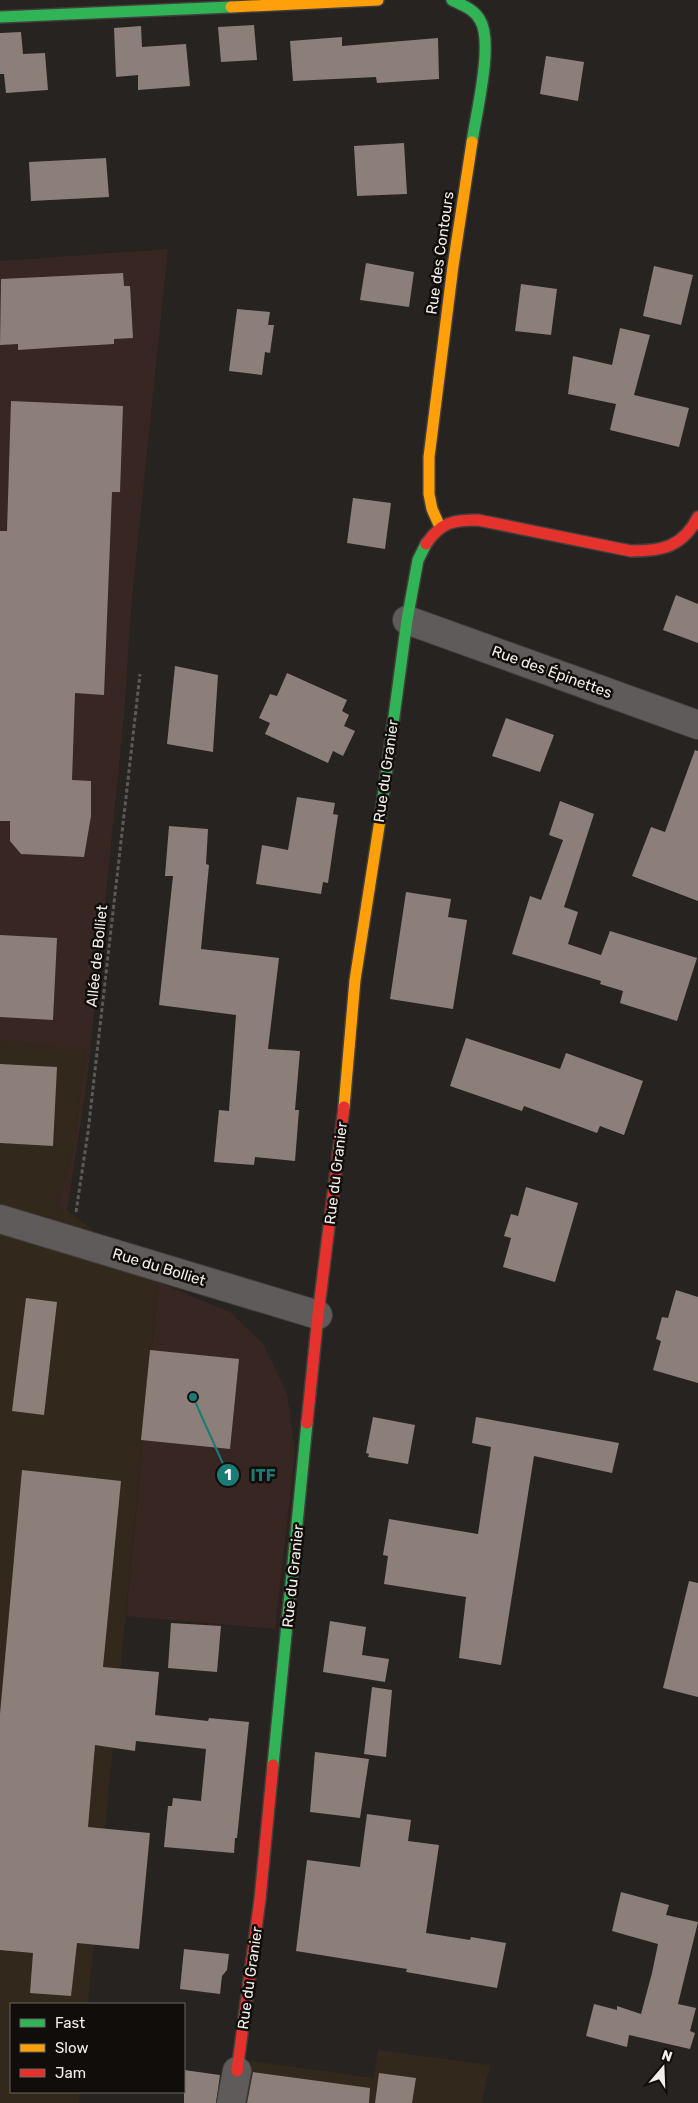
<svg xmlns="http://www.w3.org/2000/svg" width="698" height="2103" viewBox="0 0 698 2103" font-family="Rubik,sans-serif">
	<rect width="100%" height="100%" fill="#272321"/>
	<path fill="#33281c" d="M 0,1040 L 86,1050 L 73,1150 L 57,1208 L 67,1210 L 158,1282 L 88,2004 L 11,2004 L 11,2092 L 80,2092 L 79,2103 L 0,2103 Z
		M 378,2050 L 490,2065 L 482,2103 L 238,2103 L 246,2060 L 374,2078 Z"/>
	<path fill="#372622" d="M 168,249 L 132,598 L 124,716 L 87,1082 L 67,1210 L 57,1208 L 73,1150 L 86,1051 L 0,1040 L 0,261 Z
		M 158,1282 L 230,1312 L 263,1344 L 287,1393 L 295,1452 L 275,1629 L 126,1616 Z"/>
	<path fill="#8c7f7a" d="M 254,25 L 257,60 L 221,62 L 218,27 Z
		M 141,26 L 142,47 L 186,44 L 190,86 L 138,90 L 138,75 L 116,77 L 114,28 Z
		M 21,32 L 23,54 L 45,53 L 48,90 L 6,93 L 4,74 L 0,74 L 0,33 Z
		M 342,37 L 342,46 L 438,38 L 439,79 L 377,83 L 376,77 L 293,81 L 290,41 Z
		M 546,56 L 584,62 L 578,101 L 540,94 Z
		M 404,143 L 407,194 L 357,196 L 354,146 Z
		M 106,158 L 109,197 L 31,201 L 29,162 Z
		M 366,263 L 414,272 L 409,307 L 360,300 Z
		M 654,266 L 693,275 L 681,325 L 643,316 Z
		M 123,273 L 124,286 L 130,286 L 133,338 L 114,339 L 114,344 L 63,347 L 18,350 L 18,344 L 0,345 L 1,279 Z
		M 521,284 L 557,289 L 551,335 L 515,331 Z
		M 237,309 L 270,312 L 268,325 L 274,325 L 270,353 L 265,352 L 262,375 L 229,371 Z
		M 620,328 L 650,335 L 634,395 L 689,408 L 679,447 L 610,430 L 616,404 L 568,394 L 573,356 L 612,365 Z
		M 11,401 L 123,406 L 120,492 L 112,492 L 104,695 L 75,693 L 72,780 L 91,781 L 91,816 L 84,857 L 21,854 L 10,841 L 10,821 L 0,821 L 0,531 L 7,531 Z
		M 353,498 L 391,503 L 385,549 L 347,543 Z
		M 676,595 L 698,604 L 698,643 L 663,630 Z
		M 175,666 L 218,675 L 213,752 L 167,744 Z
		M 287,673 L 347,700 L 342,711 L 349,715 L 344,726 L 355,731 L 343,756 L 333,751 L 328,763 L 265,734 L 270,723 L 259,718 L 270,694 L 277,696 Z
		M 506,718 L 554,735 L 540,772 L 492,756 Z
		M 695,750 L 698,751 L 698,901 L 632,876 L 651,827 L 665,832 Z
		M 297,797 L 335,803 L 333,814 L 338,815 L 328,883 L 323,882 L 321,894 L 256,884 L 262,845 L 288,850 Z
		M 560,801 L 594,814 L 564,907 L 578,912 L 568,944 L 601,955 L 610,931 L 697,958 L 677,1021 L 620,1003 L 623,991 L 600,984 L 601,981 L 512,954 L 530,896 L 541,900 L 563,840 L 549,835 Z
		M 169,826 L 208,829 L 206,864 L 209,865 L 201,949 L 279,958 L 268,1049 L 300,1051 L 295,1110 L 299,1110 L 295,1161 L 255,1157 L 254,1165 L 214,1162 L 219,1110 L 229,1111 L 236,1015 L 159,1005 L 173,876 L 165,876 Z
		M 406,892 L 451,899 L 448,917 L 467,920 L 453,1009 L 390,999 Z
		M 0,935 L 57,938 L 53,1020 L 0,1017 Z
		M 466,1038 L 560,1069 L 566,1053 L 643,1081 L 624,1135 L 600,1126 L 597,1133 L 524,1106 L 522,1111 L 450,1086 Z
		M 0,1064 L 57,1067 L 53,1146 L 0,1143 Z
		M 526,1187 L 578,1203 L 555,1282 L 503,1267 L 511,1238 L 504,1236 L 511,1214 L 518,1216 Z
		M 676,1290 L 698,1297 L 698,1383 L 653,1370 L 661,1341 L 656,1339 L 662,1317 L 668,1318 Z
		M 26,1298 L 57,1302 L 44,1415 L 12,1411 Z
		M 150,1350 L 239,1359 L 230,1449 L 141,1440 Z
		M 373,1417 L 415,1425 L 408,1464 L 368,1457 L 369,1454 L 366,1453 Z
		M 476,1417 L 619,1443 L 612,1473 L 534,1456 L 501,1665 L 459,1658 L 466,1597 L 384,1584 L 388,1556 L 383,1555 L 389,1519 L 478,1534 L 491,1447 L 472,1443 Z
		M 22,1470 L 121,1481 L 103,1667 L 159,1672 L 155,1715 L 208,1721 L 209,1718 L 249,1722 L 237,1838 L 235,1838 L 234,1853 L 164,1847 L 168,1806 L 172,1806 L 173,1798 L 201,1801 L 206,1749 L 136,1741 L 135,1751 L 95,1745 L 88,1827 L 150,1833 L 139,1949 L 77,1943 L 71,1996 L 30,1993 L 33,1953 L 0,1950 L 0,1714 Z
		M 689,1581 L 698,1583 L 698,1697 L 663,1688 Z
		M 330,1621 L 366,1627 L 362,1655 L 389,1659 L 385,1682 L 323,1672 Z
		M 171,1623 L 221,1626 L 217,1672 L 168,1668 Z
		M 372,1687 L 392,1690 L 386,1757 L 364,1754 Z
		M 315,1752 L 369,1759 L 360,1818 L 310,1812 Z
		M 367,1814 L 411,1820 L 408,1841 L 439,1845 L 426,1933 L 470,1940 L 471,1937 L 506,1943 L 497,1988 L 406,1972 L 407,1969 L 296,1951 L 307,1860 L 360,1867 Z
		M 621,1892 L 669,1905 L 666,1915 L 698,1922 L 678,2004 L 696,2008 L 690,2031 L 695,2033 L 690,2049 L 629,2035 L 627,2047 L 586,2036 L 594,2004 L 617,2010 L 617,2006 L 641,2014 L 652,1973 L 658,1944 L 612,1931 Z
		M 184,1949 L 229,1954 L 227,1970 L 222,1976 L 220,1994 L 180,1989 Z
		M 184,2070 L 220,2075 L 216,2103 L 184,2103 Z
		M 253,2072 L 370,2088 L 369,2103 L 247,2103 Z
		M 379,2073 L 416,2078 L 412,2103 L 375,2103 Z"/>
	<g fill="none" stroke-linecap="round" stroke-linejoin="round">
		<g stroke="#413e3c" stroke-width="30">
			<path id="street" d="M 407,620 L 698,725
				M 0,1219 L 318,1315
				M 231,2103 L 237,2071"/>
		</g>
		<g stroke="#413e3c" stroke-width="14">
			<path id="fast" d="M 452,0 C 462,5 474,9 480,20 C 494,42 476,114 472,142
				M 0,17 L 231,7
				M 380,820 L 407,620 L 418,560 L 426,544
				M 273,1765 L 307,1423"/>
		</g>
		<g stroke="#413e3c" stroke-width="14">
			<path id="slow" d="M 231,7 L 378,0
				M 440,527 L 432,509 L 429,494 L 429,457 L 453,266 L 472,142
				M 344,1107 L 355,980 L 380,820"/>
		</g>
		<g stroke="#413e3c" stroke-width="14">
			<path id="jam" d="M 426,544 C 441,522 453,520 478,520 L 631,551 C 662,551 683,547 698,517
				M 307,1423 L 318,1315 L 344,1107
				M 237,2071 L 260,1899 L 273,1765"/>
		</g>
		<path stroke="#5d5958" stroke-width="3" stroke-dasharray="4 2.5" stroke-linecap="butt" d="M 76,1212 L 88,1132 L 140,674"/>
		<use href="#street" stroke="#5e5b5a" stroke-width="28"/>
		<use href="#fast" stroke="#30b455" stroke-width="11"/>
		<use href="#slow" stroke="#ff9f0a" stroke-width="11"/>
		<use href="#jam" stroke="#e5322d" stroke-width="11"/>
	</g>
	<g text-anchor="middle" stroke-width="5" stroke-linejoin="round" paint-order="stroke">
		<g font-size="15" fill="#f3eeec" stroke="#100d0b">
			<text transform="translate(440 253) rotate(-82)" y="5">Rue des Contours</text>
			<text transform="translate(552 672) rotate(20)" y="5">Rue des Épinettes</text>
			<text transform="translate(386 771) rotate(-82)" y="5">Rue du Granier</text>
			<text transform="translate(97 956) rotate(-84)" y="5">Allée de Bolliet</text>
			<text transform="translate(336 1173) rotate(-83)" y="5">Rue du Granier</text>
			<text transform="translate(159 1267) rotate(17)" y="5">Rue du Bolliet</text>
			<text transform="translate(293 1576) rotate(-84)" y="5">Rue du Granier</text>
			<text transform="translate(250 1978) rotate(-82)" y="5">Rue du Granier</text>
		</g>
	</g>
	<path fill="none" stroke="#1a7c74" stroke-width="2" d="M193 1397L228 1475"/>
	<g fill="#1a7c74" stroke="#100d0b" stroke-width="2">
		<circle cx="193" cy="1397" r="5"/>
		<circle cx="228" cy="1475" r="12"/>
	</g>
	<g font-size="15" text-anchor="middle" font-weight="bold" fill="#fff">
		<text x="228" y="1480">1</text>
	</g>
	<g font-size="16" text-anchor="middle" font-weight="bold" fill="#1a7c74" stroke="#100d0b" stroke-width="5" stroke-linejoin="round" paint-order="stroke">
		<text x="263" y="1481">ITF</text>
	</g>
	<rect x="10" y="2003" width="175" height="90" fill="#100d0b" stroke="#6b6765"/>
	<rect x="20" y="2019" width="25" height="8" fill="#30b455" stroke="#6b6765"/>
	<text x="55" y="2028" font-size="15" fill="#f3eeec">Fast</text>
	<rect x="20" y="2044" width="25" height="8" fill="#ff9f0a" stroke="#6b6765"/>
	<text x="55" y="2053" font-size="15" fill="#f3eeec">Slow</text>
	<rect x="20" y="2069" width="25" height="8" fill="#e5322d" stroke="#6b6765"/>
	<text x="55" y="2078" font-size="15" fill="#f3eeec">Jam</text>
	<g transform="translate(663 2068) rotate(19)" stroke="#100d0b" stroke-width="4" paint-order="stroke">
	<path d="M0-4L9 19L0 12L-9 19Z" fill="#f3eeec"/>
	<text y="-8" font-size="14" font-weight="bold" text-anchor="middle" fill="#f3eeec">N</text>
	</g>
</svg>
